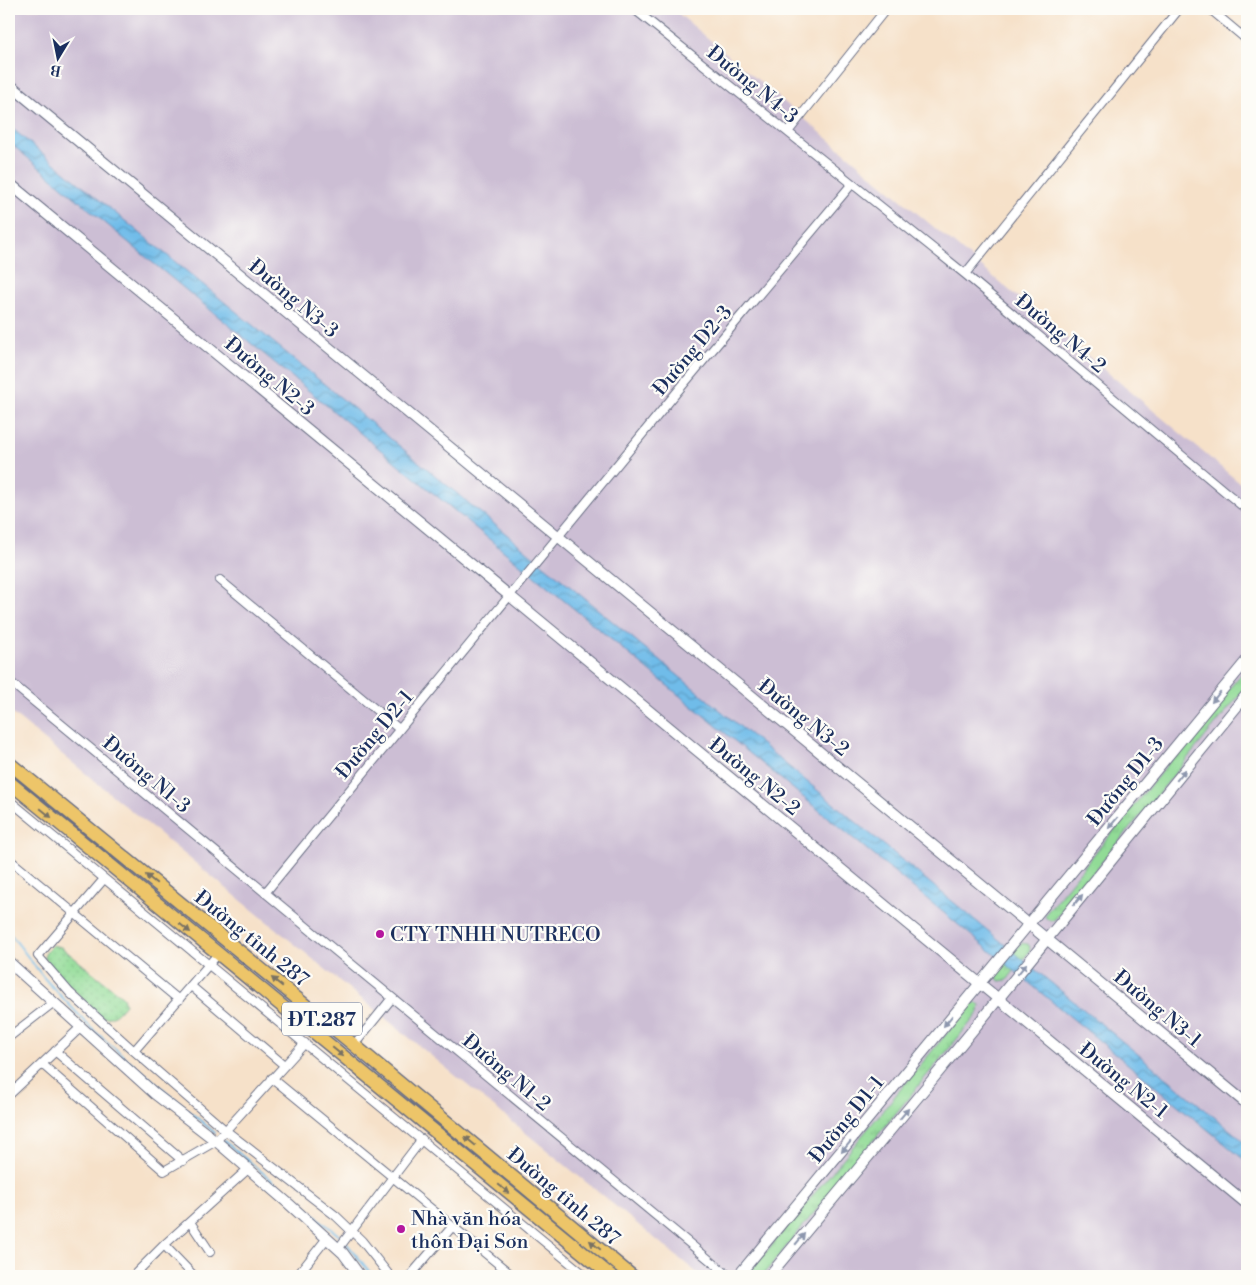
<svg xmlns="http://www.w3.org/2000/svg" width="1256" height="1285" viewBox="0 0 1256 1285" font-family="'Libre Bodoni',serif">
	<defs>
		<pattern id="grass-tufts" width="24" height="20" patternUnits="userSpaceOnUse" patternTransform="scale(1.25)"><rect width="24" height="20" fill="#91db96"/><path d="M3 7l-1-3M5 7V3M7 7l1-3M15 17l-1-3M17 17v-4M19 17l1-3" fill="none" stroke="#7cbc84"/></pattern>
		<pattern id="park-dots" width="8" height="8" patternUnits="userSpaceOnUse" patternTransform="scale(1.25)"><rect width="8" height="8" fill="#91db96"/><path d="M2 2h.1M6 6h.1" fill="none" stroke="#7cbc84" stroke-width="1.8" stroke-linecap="round"/></pattern>
		<pattern id="water-waves" width="16" height="10" patternUnits="userSpaceOnUse" patternTransform="scale(1.25)"><rect width="16" height="10" fill="#70bce9"/><path d="M0 5q4-4 8 0t8 0" fill="none" stroke="#5b99c0"/></pattern>
	</defs>
	<rect width="100%" height="100%" fill="#fdfcf7"/>
	<filter id="ink" filterUnits="userSpaceOnUse"><feTurbulence type="fractalNoise" baseFrequency=".02" numOctaves="2"/><feDisplacementMap in="SourceGraphic" scale="10" xChannelSelector="R" yChannelSelector="G"/><feConvolveMatrix kernelMatrix="1 2 1 2 8 2 1 2 1" color-interpolation-filters="sRGB"/></filter>
	<filter id="wash" filterUnits="userSpaceOnUse"><feTurbulence type="fractalNoise" baseFrequency=".0096" numOctaves="4" result="noise"/><feDisplacementMap in="SourceGraphic" scale="20" xChannelSelector="R" yChannelSelector="G"/><feGaussianBlur stdDeviation="1.12" result="paint"/><feColorMatrix in="noise" values="0 0 0 0 0 0 0 0 0 0 0 0 0 0 0 0 0 1.4 0 .05"/><feComposite in="paint" operator="in"/></filter>
	<g filter="url(#wash)">
		<rect width="100%" height="100%" fill="#f6e1c9"/>
		<path fill="#ccbed4" d="M 9,9 L 673,9 L 1247,489 L 1247,1276 L 701,1276 L 9,711 Z"/>
		<path fill="url(#grass-tufts)" stroke="#56857a" d="M 1247,667 L 1247,686 L 1055,919 L 1051,921 L 1047,919 L 1045,916 L 1047,912 Z
			M 1021,943 L 1028,944 L 1030,947 L 1029,952 L 1007,980 L 999,981 L 996,976 L 997,973 Z
			M 974,1002 L 980,1005 L 979,1012 L 762,1276 L 752,1276 L 752,1269 L 971,1004 Z"/>
		<path fill="url(#park-dots)" stroke="#56857a" d="M 52,945 L 61,947 L 123,997 L 125,1004 C 118,1012 112,1021 100,1016 L 64,980 L 44,958 L 45,954 Z"/>
		<path fill="url(#water-waves)" stroke="#4676a4" d="M 9,126 L 261,332 L 1247,1144 L 1247,1162 L 141,253 L 9,142 Z"/>
		<g fill="none" stroke-linecap="round" stroke-linejoin="round">
			<path stroke="#70bce9" stroke-width="2" d="M 9,932 L 44,978 L 93,1030 L 215,1133
				M 224,1141 L 341,1237
				M 347,1244 L 373,1276"/>
		</g>
	</g>
	<g filter="url(#ink)">
		<g fill="none" stroke-linecap="round" stroke-linejoin="round">
			<g stroke="#686d83" stroke-width="10">
				<path id="minor" d="M 634,9 L 965,274 L 1247,510
					M 1210,9 L 1247,40
					M 788,132 L 886,9
					M 965,274 L 1179,9
					M 220,580 L 399,729
					M 9,681 L 729,1276
					M 9,800 L 586,1276
					M 9,859 L 179,1000
					M 104,879 L 38,956 L 70,993 L 134,1051
					M 265,893 L 677,392 L 851,185
					M 218,954 L 134,1051 L 225,1130 L 336,1216 L 362,1241 L 390,1276
					M 191,986 L 284,1065
					M 9,1037 L 54,1002
					M 354,1045 L 392,998
					M 55,1051 L 183,1161
					M 42,1064 L 164,1171 L 216,1141 L 305,1043
					M 272,1078 L 513,1276
					M 9,1095 L 81,1027
					M 190,1222 L 210,1252
					M 164,1245 L 194,1276
					M 338,1249 L 422,1139
					M 133,1276 L 164,1245 L 248,1169
					M 297,1276 L 327,1238
					M 410,1276 L 452,1227"/>
			</g>
			<g stroke="#686d83" stroke-width="12">
				<path id="tertiary" d="M 9,84 L 1247,1104
					M 9,183 L 1247,1204
					M 9,962 L 155,1094 L 216,1141 L 289,1204 L 343,1253 L 360,1276
					M 738,1276 L 1247,660
					M 769,1276 L 932,1080 L 1247,694"/>
			</g>
			<g stroke="#686d83" stroke-width="15">
				<path id="primary" d="M 9,763 L 354,1045 L 632,1276
					M 9,782 L 611,1276"/>
			</g>
			<use href="#minor" stroke="#fff" stroke-width="8"/>
			<use href="#tertiary" stroke="#fff" stroke-width="10"/>
			<use href="#primary" stroke="#edc569" stroke-width="12"/>
		</g>
		<defs><path id="oneway-solid" d="M-6-.8H1V-3.2L6.5 0L1 3.2V.8H-6Z" transform="scale(1.25)"/></defs>
		<g fill="#8d97ae">
			<use href="#oneway-solid" transform="translate(1216 697) rotate(129)"/>
			<use href="#oneway-solid" transform="translate(1181 775) rotate(-51)"/>
			<use href="#oneway-solid" transform="translate(1113 823) rotate(130)"/>
			<use href="#oneway-solid" transform="translate(1078 900) rotate(-50)"/>
			<use href="#oneway-solid" transform="translate(1022 969) rotate(-51)"/>
			<use href="#oneway-solid" transform="translate(948 1021) rotate(129)"/>
			<use href="#oneway-solid" transform="translate(904 1114) rotate(-50)"/>
			<use href="#oneway-solid" transform="translate(846 1147) rotate(130)"/>
			<use href="#oneway-solid" transform="translate(800 1239) rotate(-50)"/>
		</g>
		<g fill="#797263">
			<use href="#oneway-solid" transform="translate(46 813) rotate(39)"/>
			<use href="#oneway-solid" transform="translate(151 879) rotate(-141)"/>
			<use href="#oneway-solid" transform="translate(185 928) rotate(39)"/>
			<use href="#oneway-solid" transform="translate(277 982) rotate(-141)"/>
			<use href="#oneway-solid" transform="translate(338 1052) rotate(40)"/>
			<use href="#oneway-solid" transform="translate(470 1141) rotate(-140)"/>
			<use href="#oneway-solid" transform="translate(504 1189) rotate(39)"/>
			<use href="#oneway-solid" transform="translate(595 1245) rotate(-140)"/>
		</g>
	</g>
	<g fill="#b5179e" stroke="#fdfcf7" stroke-width="2">
		<circle cx="380" cy="934" r="5"/>
		<circle cx="401" cy="1229" r="5"/>
	</g>
	<g text-anchor="middle" stroke-width="4.5" stroke-linejoin="round" paint-order="stroke">
		<rect fill="#fdfcf7" stroke="#5f6c8c" stroke-width="1" x="282" y="1002.5" width="80" height="33" rx="4"/>
		<g font-size="19" font-weight="bold" fill="#1b2f5e">
			<text x="322" y="1026">ĐT.287</text>
		</g>
		<g font-size="20" fill="#1b2f5e" stroke="#fdfcf7">
			<text transform="translate(753 84) rotate(39)" y="7">Đường N4-3</text>
			<text transform="translate(294 298) rotate(40)" y="7">Đường N3-3</text>
			<text transform="translate(1061 333) rotate(40)" y="7">Đường N4-2</text>
			<text transform="translate(692 350) rotate(-50)" y="7">Đường D2-3</text>
			<text transform="translate(270 376) rotate(40)" y="7">Đường N2-3</text>
			<text transform="translate(804 717) rotate(39)" y="7">Đường N3-2</text>
			<text transform="translate(374 734) rotate(-50)" y="7">Đường D2-1</text>
			<text transform="translate(147 774) rotate(40)" y="7">Đường N1-3</text>
			<text transform="translate(755 776) rotate(39)" y="7">Đường N2-2</text>
			<text transform="translate(1125 781) rotate(-51)" y="7">Đường D1-3</text>
			<text transform="translate(252 938) rotate(39)" y="7">Đường tỉnh 287</text>
			<text transform="translate(1158 1008) rotate(40)" y="7">Đường N3-1</text>
			<text transform="translate(507 1072) rotate(40)" y="7">Đường N1-2</text>
			<text transform="translate(1124 1080) rotate(39)" y="7">Đường N2-1</text>
			<text transform="translate(846 1119) rotate(-51)" y="7">Đường D1-1</text>
			<text transform="translate(564 1196) rotate(40)" y="7">Đường tỉnh 287</text>
		</g>
		<g font-size="20" fill="#1b2f5e" stroke="#fdfcf7" text-anchor="start">
			<text x="390" y="941">CTY TNHH NUTRECO</text>
			<text x="411" y="1225">Nhà văn hóa<tspan x="411" dy="23">thôn Đại Sơn</tspan></text>
		</g>
	</g>
	<rect width="1256" height="1285" fill="none" stroke="#fdfcf7" stroke-width="30"/>
	<g transform="translate(58 58) rotate(190)" stroke="#fdfcf7" stroke-width="4" paint-order="stroke">
	<path d="M0-4L9 19L0 12L-9 19Z" fill="#1b2f5e"/>
	<text y="-8" font-size="14" font-weight="bold" text-anchor="middle" fill="#1b2f5e">B</text>
	</g>
</svg>
